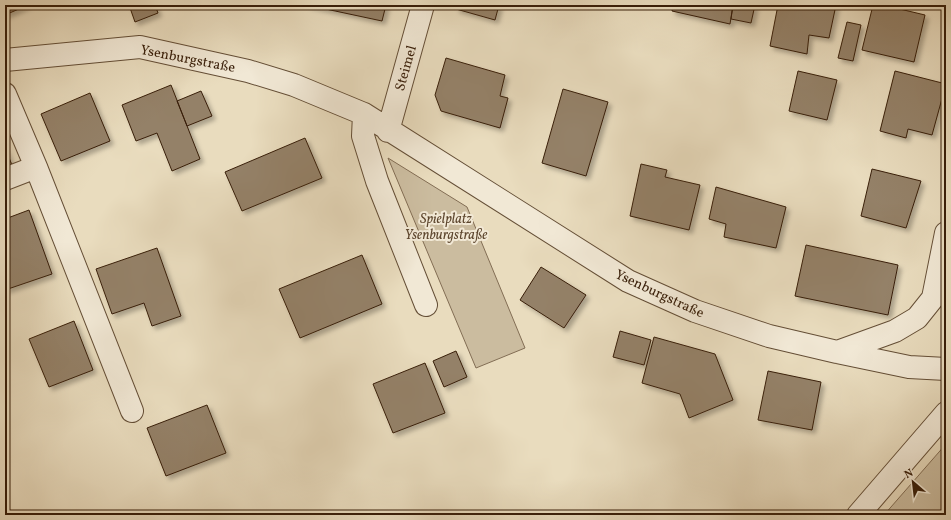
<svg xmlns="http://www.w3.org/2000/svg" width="951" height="520" viewBox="0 0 951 520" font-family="Vollkorn,serif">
	<defs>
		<filter id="shadow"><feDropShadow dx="3.5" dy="3.5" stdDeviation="2" flood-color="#0004"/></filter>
	</defs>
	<rect width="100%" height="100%" fill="#e9dcbe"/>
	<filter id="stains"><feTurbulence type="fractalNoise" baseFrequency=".005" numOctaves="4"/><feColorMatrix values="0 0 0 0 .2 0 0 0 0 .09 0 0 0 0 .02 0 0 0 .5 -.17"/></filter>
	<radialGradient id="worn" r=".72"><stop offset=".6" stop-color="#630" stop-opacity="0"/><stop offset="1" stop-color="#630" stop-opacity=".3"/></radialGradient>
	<path fill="#cbbc9f" stroke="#826d54" d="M 388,158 L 467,207 L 525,348 L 476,368 Z
		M 946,444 L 946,515 L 884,515 Z"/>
	<path fill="#948167" stroke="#381e09" filter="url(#shadow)" d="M 5,5 L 28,5 L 5,15 Z
		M 129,5 L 155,5 L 158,13 L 135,22 Z
		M 307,5 L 386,5 L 382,21 Z
		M 457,5 L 499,5 L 495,20 L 456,9 Z
		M 673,5 L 733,5 L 730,24 L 672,11 Z
		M 733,5 L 755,5 L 751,23 L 731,19 Z
		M 778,5 L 836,5 L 829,38 L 809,35 L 807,54 L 770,46 Z
		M 873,5 L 883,5 L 925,15 L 914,62 L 862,50 Z
		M 847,22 L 861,25 L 853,61 L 838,58 Z
		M 446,58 L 505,75 L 500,96 L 508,98 L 500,128 L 441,111 L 435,95 Z
		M 798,71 L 837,80 L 827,120 L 789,111 Z
		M 895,71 L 946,84 L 932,135 L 908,129 L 906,138 L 880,131 Z
		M 171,85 L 200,159 L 172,171 L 157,133 L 136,141 L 122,105 Z
		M 563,89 L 608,102 L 586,176 L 542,163 Z
		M 201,91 L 212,116 L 187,126 L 177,101 Z
		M 90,93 L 110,141 L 61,161 L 41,114 Z
		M 305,138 L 322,178 L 242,211 L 225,172 Z
		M 5,148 L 12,165 L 5,167 Z
		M 641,164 L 667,170 L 665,177 L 700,185 L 689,230 L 630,216 Z
		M 872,169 L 921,181 L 906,228 L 861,216 Z
		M 716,187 L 786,207 L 776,248 L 724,237 L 726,224 L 709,219 Z
		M 29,210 L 52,274 L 5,290 L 5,219 Z
		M 806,245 L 898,265 L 888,315 L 795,296 Z
		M 157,248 L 181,316 L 152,326 L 144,303 L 112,314 L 96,269 Z
		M 362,255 L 382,304 L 300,338 L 279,289 Z
		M 541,267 L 586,295 L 564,328 L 520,300 Z
		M 74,321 L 93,370 L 49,387 L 29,339 Z
		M 620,331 L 651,340 L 644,365 L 613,357 Z
		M 654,337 L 715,354 L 733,400 L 689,418 L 680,394 L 642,383 Z
		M 456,351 L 467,377 L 444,387 L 433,361 Z
		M 425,363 L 445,413 L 393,433 L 373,384 Z
		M 768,371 L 821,382 L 812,430 L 758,420 Z
		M 207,405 L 226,453 L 166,476 L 147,428 Z"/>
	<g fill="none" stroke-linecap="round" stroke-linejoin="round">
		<g stroke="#644e36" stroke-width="24">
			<path id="minor" d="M 5,60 L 140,47 L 248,71 L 294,85 L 364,114 L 628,281 L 695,311 L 769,336 L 837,352 L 909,367 L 946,369
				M 5,94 L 36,167 L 132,411
				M 364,114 L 363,136 L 377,181 L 426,305
				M 388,131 L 423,5
				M 5,179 L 36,167
				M 837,352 L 895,331 L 917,318 L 933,298 L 946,233
				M 858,515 L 946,413"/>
		</g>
		<use href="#minor" stroke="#f1e8d5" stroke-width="22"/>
	</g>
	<g text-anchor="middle" stroke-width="4" stroke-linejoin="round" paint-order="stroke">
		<g font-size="14" fill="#381e09" stroke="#f1e8d5">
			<text transform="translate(188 58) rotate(11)" y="5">Ysenburgstraße</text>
			<text transform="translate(405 68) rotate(-74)" y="5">Steimel</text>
			<text transform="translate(660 293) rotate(25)" y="5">Ysenburgstraße</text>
		</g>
		<g font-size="14" font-style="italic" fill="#5d462e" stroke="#f1e8d5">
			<text x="446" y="223">Spielplatz<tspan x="446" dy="16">Ysenburgstraße</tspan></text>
		</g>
	</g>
	<rect width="951" height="520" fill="none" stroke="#e9dcbe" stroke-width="20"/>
	<rect x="6" y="6" width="939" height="508" fill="none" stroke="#381e09" stroke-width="2"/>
	<rect x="10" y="10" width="931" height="500" fill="none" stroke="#381e09"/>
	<g transform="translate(913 482) rotate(332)" stroke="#f1e8d5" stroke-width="3" paint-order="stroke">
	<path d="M0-3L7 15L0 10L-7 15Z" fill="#381e09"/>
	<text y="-6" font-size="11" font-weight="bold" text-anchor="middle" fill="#381e09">N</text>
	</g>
	<rect width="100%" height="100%" filter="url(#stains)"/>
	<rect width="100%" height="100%" fill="url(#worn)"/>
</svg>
